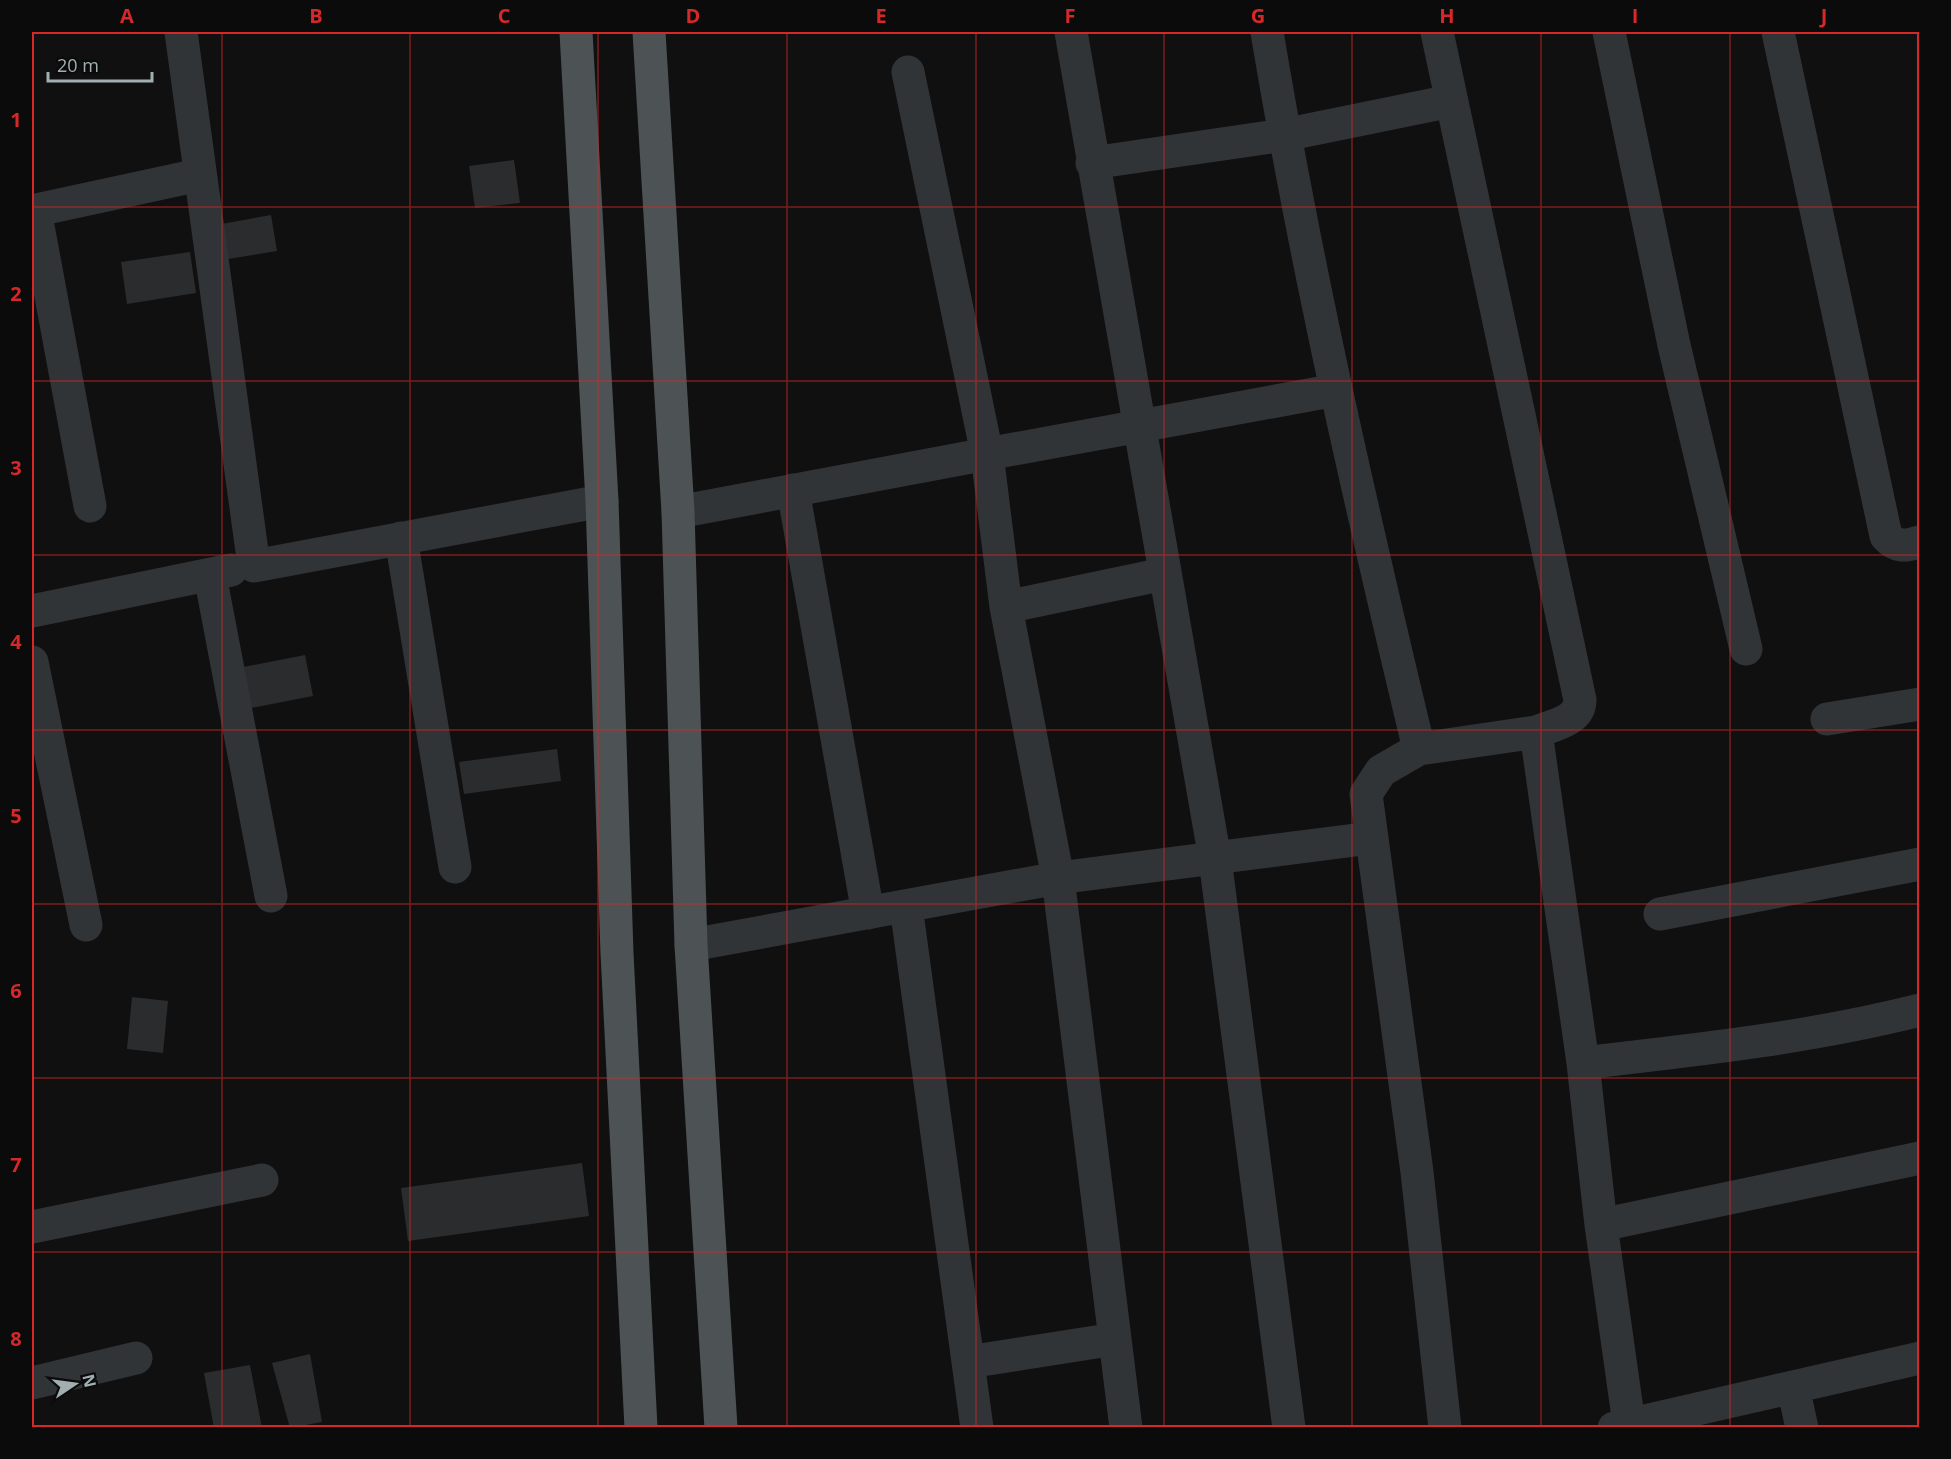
<svg xmlns="http://www.w3.org/2000/svg" width="1951" height="1459" viewBox="0 0 1951 1459" font-family="'Open Sans',sans-serif">
	<rect width="100%" height="100%" fill="#101011"/>
	<path fill="#2b2c2d" d="M 514,160 L 520,203 L 475,208 L 469,166 Z
		M 271,215 L 277,251 L 222,260 L 216,225 Z
		M 190,252 L 196,293 L 127,304 L 121,262 Z
		M 305,655 L 313,696 L 246,709 L 238,668 Z
		M 557,749 L 561,781 L 464,794 L 459,762 Z
		M 132,997 L 168,1001 L 163,1053 L 127,1049 Z
		M 582,1163 L 589,1216 L 408,1241 L 401,1188 Z
		M 310,1354 L 322,1422 L 290,1428 L 272,1363 Z
		M 250,1365 L 262,1428 L 214,1428 L 204,1373 Z"/>
	<g fill="none" stroke-linecap="round" stroke-linejoin="round">
		<path stroke="#313436" stroke-width="33" d="M 181,32 L 254,566 L 602,501
			M 1071,32 L 1215,859 L 1289,1428
			M 1267,32 C 1307,273 1362,511 1419,749 L 1381,771 L 1366,794 L 1417,1172 L 1445,1428
			M 1437,32 L 1580,700 C 1580,721 1553,725 1536,732
			M 1609,32 L 1674,345 L 1746,649
			M 1778,32 L 1886,536 C 1897,548 1905,546 1920,542
			M 908,72 L 987,454 L 1336,390
			M 1092,163 L 1284,135 L 1451,101
			M 35,210 L 90,506
			M 32,211 L 199,175
			M 793,490 L 868,913
			M 678,512 L 987,454 L 1006,607 L 1058,878 L 1126,1428
			M 401,538 L 455,867
			M 210,575 L 271,896
			M 1006,607 L 1164,574
			M 32,611 L 231,570
			M 32,662 L 86,925
			M 1827,719 L 1920,704
			M 1419,749 L 1536,732 L 1583,1063
			M 906,906 L 977,1428
			M 1660,914 L 1920,864
			M 691,945 L 1058,878 L 1371,838
			M 1920,1010 C 1809,1038 1696,1050 1583,1063 L 1601,1225 L 1920,1158
			M 1601,1225 L 1629,1424
			M 32,1227 L 262,1180
			M 968,1362 L 1115,1339
			M 32,1383 L 136,1358
			M 1793,1387 L 1802,1428
			M 1614,1428 L 1920,1358"/>
		<path stroke="#4d5355" stroke-width="33" d="M 576,32 L 602,501 L 617,953 L 641,1428
			M 649,32 L 678,512 L 691,945 L 721,1428"/>
	</g>
	<path fill="none" stroke="#d62828" stroke-width="1.5" stroke-opacity="0.55" d="M 222,32 L 222,1428M 410,32 L 410,1428M 598,32 L 598,1428M 787,32 L 787,1428M 976,32 L 976,1428M 1164,32 L 1164,1428M 1352,32 L 1352,1428M 1541,32 L 1541,1428M 1730,32 L 1730,1428M 32,207 L 1920,207M 32,381 L 1920,381M 32,555 L 1920,555M 32,730 L 1920,730M 32,904 L 1920,904M 32,1078 L 1920,1078M 32,1252 L 1920,1252"/>
	<rect width="1951" height="1459" fill="none" stroke="#0b0b0c" stroke-width="66"/>
	<g transform="translate(75 1384) rotate(77)" stroke="#0b0b0c" stroke-width="4.5" paint-order="stroke">
	<path d="M0-4.5L10 22L0 15L-10 22Z" fill="#a2afb1"/>
	<text y="-9" font-size="16" font-weight="bold" text-anchor="middle" fill="#a2afb1">N</text>
	</g>
	<path d="M48 72v9h104v-9" fill="none" stroke="#a2afb1" stroke-width="3"/>
	<text x="57" y="72" font-size="18" fill="#a2afb1" stroke="#0b0b0c" stroke-width="4.5" paint-order="stroke">20 m</text>
	<rect x="33" y="33" width="1885" height="1393" fill="none" stroke="#d62828" stroke-width="2"/>
	<g font-size="20" text-anchor="middle" font-weight="bold" fill="#d62828">
		<text x="127" y="23">A</text>
		<text x="316" y="23">B</text>
		<text x="504" y="23">C</text>
		<text x="693" y="23">D</text>
		<text x="881" y="23">E</text>
		<text x="1070" y="23">F</text>
		<text x="1258" y="23">G</text>
		<text x="1447" y="23">H</text>
		<text x="1635" y="23">I</text>
		<text x="1824" y="23">J</text>
		<text x="16" y="127">1</text>
		<text x="16" y="301">2</text>
		<text x="16" y="475">3</text>
		<text x="16" y="649">4</text>
		<text x="16" y="823">5</text>
		<text x="16" y="998">6</text>
		<text x="16" y="1172">7</text>
		<text x="16" y="1346">8</text>
	</g>
</svg>
